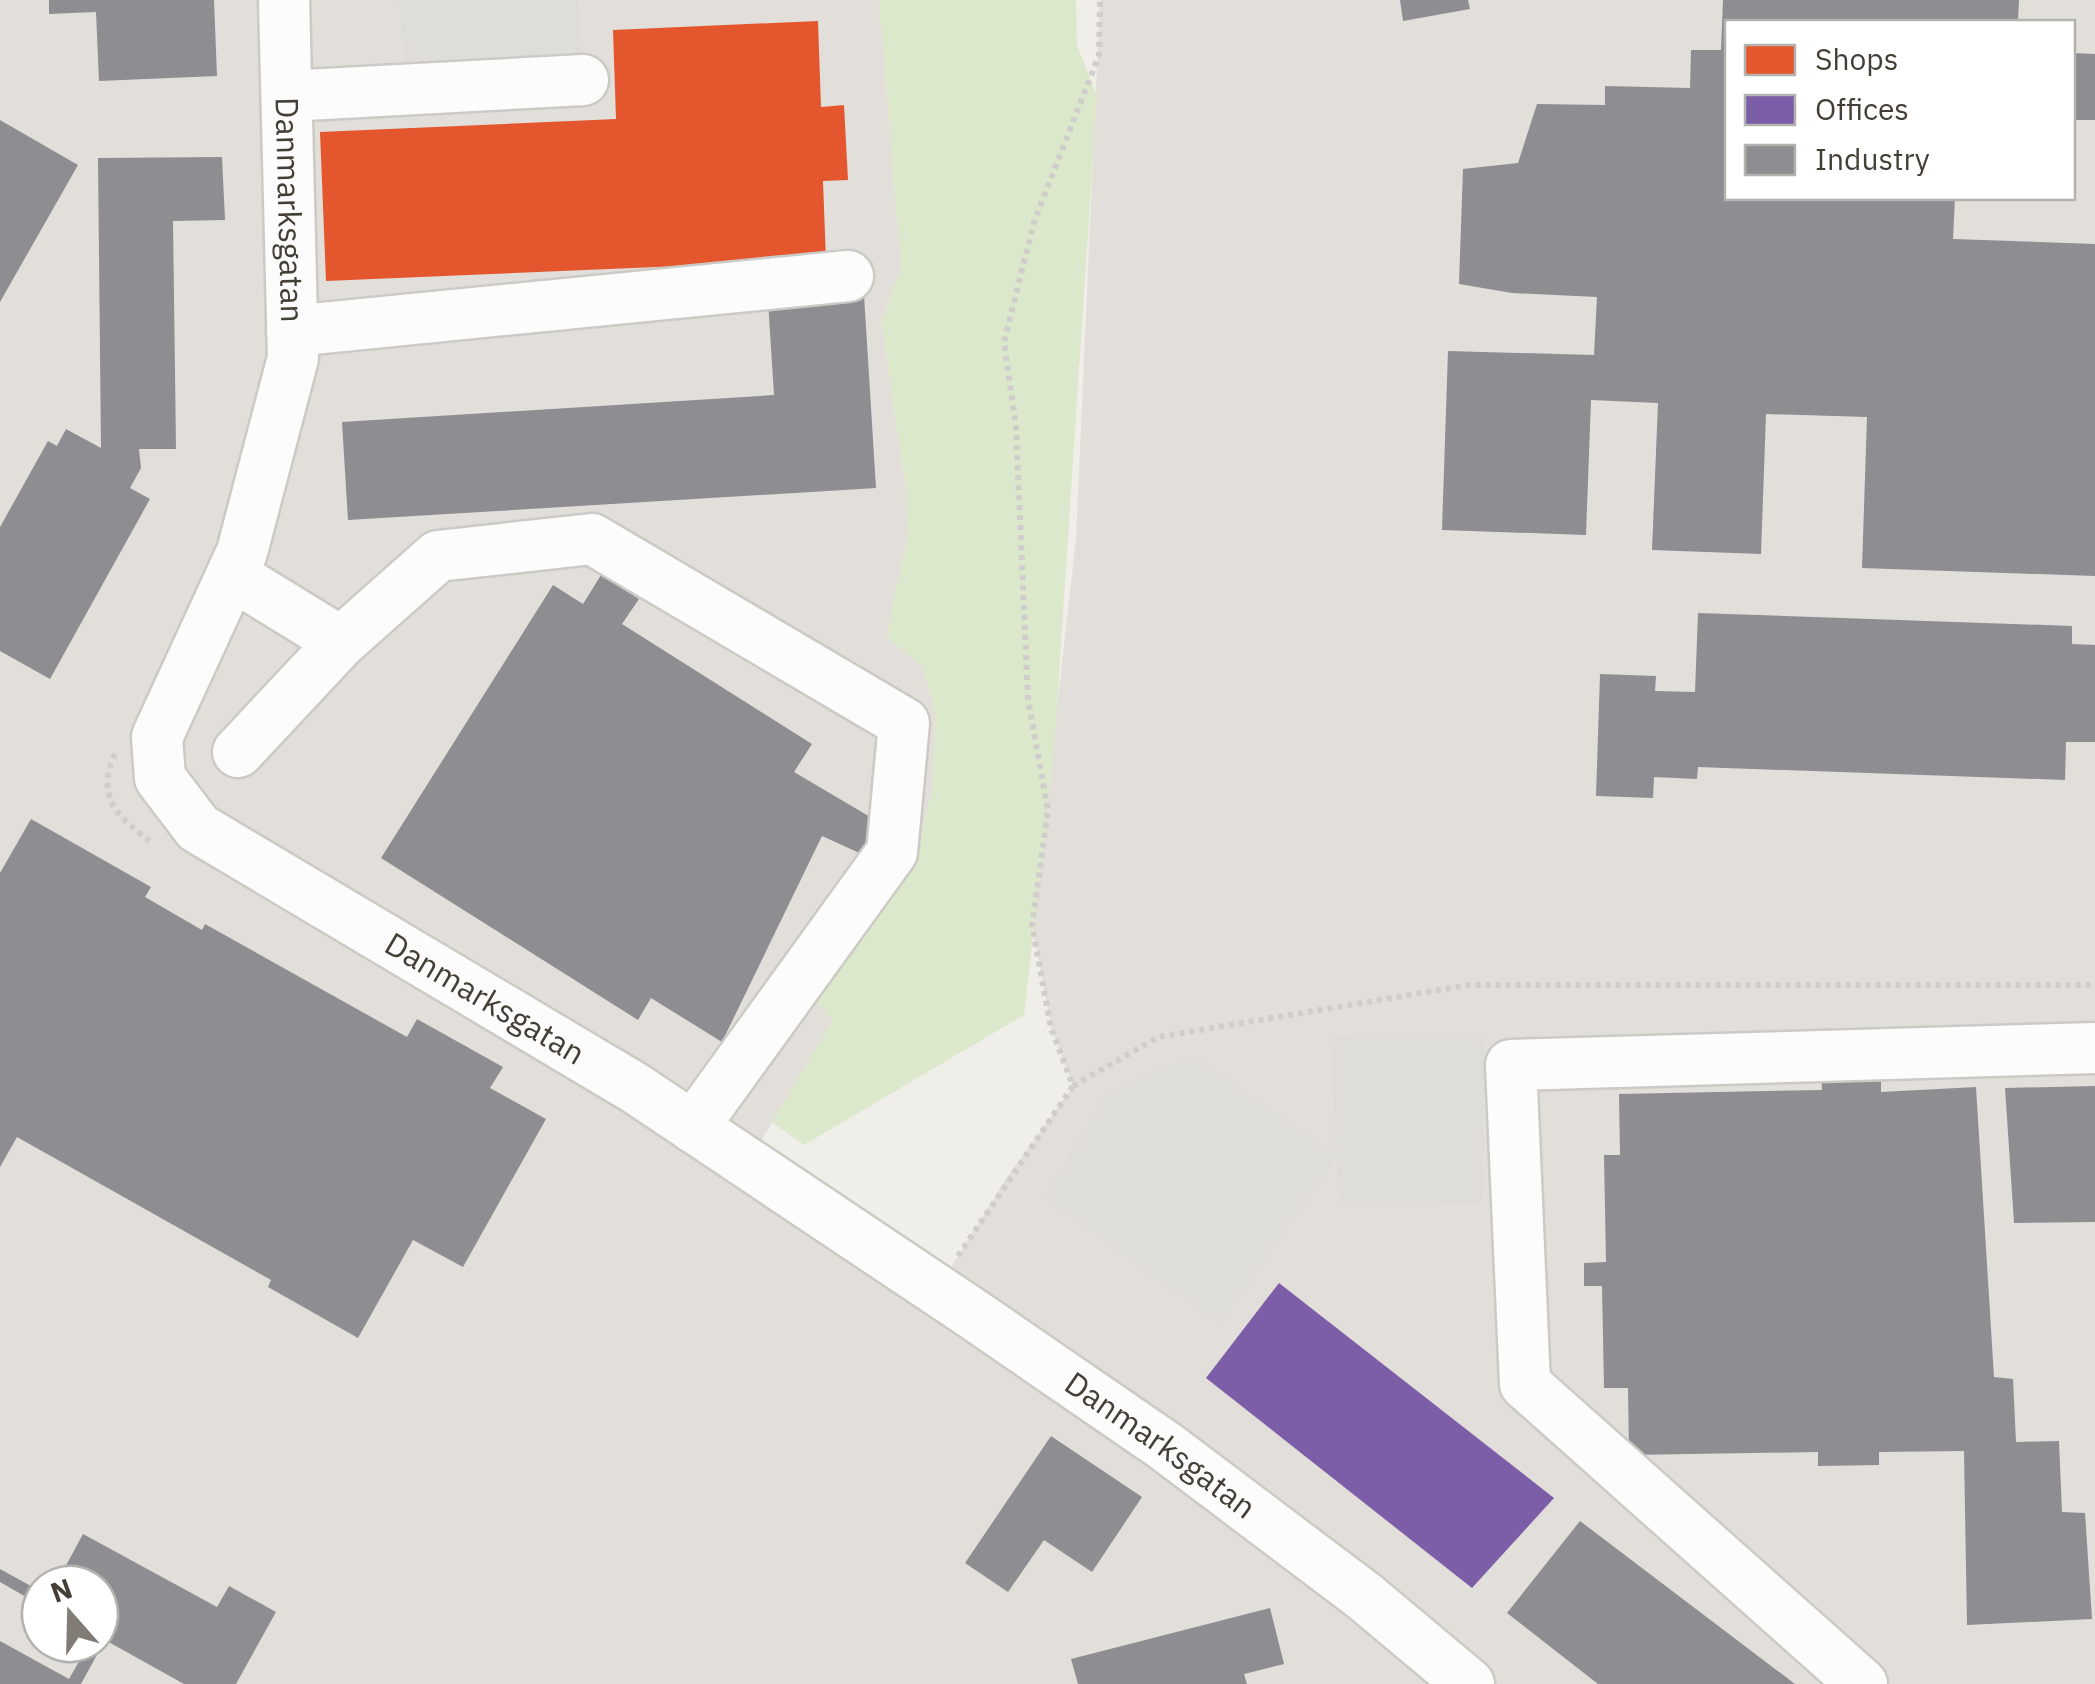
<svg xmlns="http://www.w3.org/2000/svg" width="2095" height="1684" viewBox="0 0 2095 1684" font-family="'IBM Plex Sans',sans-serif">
	<rect width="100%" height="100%" fill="#efeee9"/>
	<path fill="#e2dfda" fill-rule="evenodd" d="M 0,0 L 879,0 L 901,268 L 881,322 L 905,484 L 908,534 L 887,636 L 923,668 L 935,713 L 933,786 L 918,849 L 808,994 L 834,1020 L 747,1164 L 936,1291 L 1008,1176 L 1073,1086 L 1051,1028 L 1032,926 L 1076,540 L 1100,0 L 2095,0 L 2095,1684 L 0,1684 ZM 1728,22 L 2072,22 L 2072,198 L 1728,198 ZM 40,1584 L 100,1584 L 100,1644 L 40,1644 Z"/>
	<path fill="#dbe8cb" d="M 879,0 L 1076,0 L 1077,45 L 1097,96 L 1054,750 L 1024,1015 L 804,1145 L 772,1122 L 833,1020 L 808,994 L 918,849 L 933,786 L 935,713 L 923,668 L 886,636 L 908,534 L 905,484 L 881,322 L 901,268 Z"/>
	<path fill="#deddd9" d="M 399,0 L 579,0 L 582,53 L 404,60 Z
		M 1485,1036 L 1483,1202 L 1340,1206 L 1336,1158 L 1220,1325 L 1044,1197 L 1108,1092 L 1193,1055 L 1336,1155 L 1330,1037 Z"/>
	<path fill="#e4572e" d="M 818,21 L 821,107 L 844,105 L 848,180 L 823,181 L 826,260 L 326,281 L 320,132 L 616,119 L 613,30 Z"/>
	<path fill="#7b5ea7" d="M 1279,1283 L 1554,1498 L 1472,1588 L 1206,1378 Z"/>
	<path fill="#8d8d92" d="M 49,0 L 214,0 L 217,76 L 99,81 L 96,12 L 49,14 Z
		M 1400,0 L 1468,0 L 1470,9 L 1403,21 Z
		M 1723,0 L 2019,0 L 2018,22 L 1728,22 L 1728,198 L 1955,198 L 1953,239 L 2095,244 L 2095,576 L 1862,568 L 1867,417 L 1766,414 L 1761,554 L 1652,550 L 1658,403 L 1591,400 L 1586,535 L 1442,530 L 1448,351 L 1594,355 L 1597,297 L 1512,293 L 1459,284 L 1463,169 L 1518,163 L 1537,104 L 1605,105 L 1605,86 L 1690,88 L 1691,50 L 1721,50 Z
		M 2072,53 L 2095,54 L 2095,120 L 2072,120 Z
		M 0,120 L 78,165 L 0,302 Z
		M 222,157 L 225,220 L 173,221 L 176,449 L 139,449 L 141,468 L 130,488 L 150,499 L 50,679 L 0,651 L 0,527 L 48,441 L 57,446 L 66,429 L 101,448 L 98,158 Z
		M 864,295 L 876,488 L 348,520 L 342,422 L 774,395 L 768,301 Z
		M 601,575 L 639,599 L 622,624 L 812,744 L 794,772 L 877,821 L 866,856 L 822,836 L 722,1042 L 651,998 L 638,1020 L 381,858 L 553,585 L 583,604 Z
		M 1698,613 L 2072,626 L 2072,644 L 2095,645 L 2095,742 L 2066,742 L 2065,780 L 1698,767 L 1697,779 L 1654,777 L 1653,798 L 1596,796 L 1600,674 L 1656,676 L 1655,691 L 1695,692 Z
		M 31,819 L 151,887 L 145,897 L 202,930 L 205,924 L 407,1037 L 417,1019 L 503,1067 L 490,1088 L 546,1119 L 463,1267 L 413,1240 L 358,1338 L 268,1287 L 271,1280 L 17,1137 L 0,1167 L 0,873 Z
		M 1881,1064 L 1881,1092 L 1976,1087 L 1994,1377 L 2013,1379 L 2016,1442 L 2059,1441 L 2062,1512 L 2085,1513 L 2092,1619 L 1967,1625 L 1964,1451 L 1879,1452 L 1879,1465 L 1818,1466 L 1818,1452 L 1629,1455 L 1628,1388 L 1604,1388 L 1602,1286 L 1584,1286 L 1584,1263 L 1606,1262 L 1604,1155 L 1620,1155 L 1619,1094 L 1822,1090 L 1821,1066 Z
		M 2095,1086 L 2095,1222 L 2014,1223 L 2005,1088 Z
		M 1051,1436 L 1142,1497 L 1092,1572 L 1044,1540 L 1008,1592 L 965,1563 Z
		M 1580,1521 L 1795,1684 L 1598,1684 L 1507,1613 Z
		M 83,1534 L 217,1607 L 229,1586 L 276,1612 L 236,1684 L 184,1684 L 105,1640 L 81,1684 L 0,1684 L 0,1641 L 69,1679 L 89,1644 L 100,1644 L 100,1584 L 56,1584 Z
		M 0,1569 L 40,1591 L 40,1605 L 0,1582 Z
		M 1270,1608 L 1284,1664 L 1244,1674 L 1247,1684 L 1078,1684 L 1071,1659 Z"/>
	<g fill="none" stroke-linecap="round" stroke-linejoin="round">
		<g stroke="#cbcac5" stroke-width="55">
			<g id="minor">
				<path id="s1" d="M 284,0 L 293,358 L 242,552 L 157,737 L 160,778 L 198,828 L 635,1088 L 973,1314 L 1165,1446 L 1364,1596 L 1469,1684"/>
				<path d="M 287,96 L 583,80"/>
				<path d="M 292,331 L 848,276"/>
				<path d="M 232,575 L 341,642"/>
				<path d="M 238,752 L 341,642 L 438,556 L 592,539 L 904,723 L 892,852 L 693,1127"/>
				<path d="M 1862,1684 L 1525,1384 L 1511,1065 L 2095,1048"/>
			</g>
		</g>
		<path stroke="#d0cecb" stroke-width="6" stroke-dasharray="5 5" stroke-linecap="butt" d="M 115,754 C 94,798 120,819 154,844
			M 1073,1086 L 1158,1037 L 1469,985 L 2095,985
			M 958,1256 L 1073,1086 L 1051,1028 L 1032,926 L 1048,810 L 1028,699 L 1016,427 L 1004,342 L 1034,222 L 1099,55 L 1100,0"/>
		<use href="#minor" stroke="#fdfcfc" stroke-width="50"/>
	</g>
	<g text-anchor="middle" stroke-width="10" stroke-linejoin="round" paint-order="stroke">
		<g font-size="32" fill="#443f36" stroke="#fff">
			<text dy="11" stroke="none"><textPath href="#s1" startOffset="210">Danmarksgatan</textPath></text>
			<text dy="11" stroke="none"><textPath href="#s1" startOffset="1200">Danmarksgatan</textPath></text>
			<text dy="11" stroke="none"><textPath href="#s1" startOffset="2010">Danmarksgatan</textPath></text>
		</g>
	</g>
	<rect x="1725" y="20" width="350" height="180" fill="#ffffff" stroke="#b4b2af" stroke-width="2.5"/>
	<rect x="1745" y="45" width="50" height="30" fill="#e4572e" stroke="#b4b2af" stroke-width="2.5"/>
	<text x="1815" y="70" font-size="30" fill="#443f36">Shops</text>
	<rect x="1745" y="95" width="50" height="30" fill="#7b5ea7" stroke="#b4b2af" stroke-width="2.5"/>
	<text x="1815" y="120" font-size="30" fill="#443f36">Offices</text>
	<rect x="1745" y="145" width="50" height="30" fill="#8d8d92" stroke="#b4b2af" stroke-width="2.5"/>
	<text x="1815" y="170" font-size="30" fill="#443f36">Industry</text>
	<g transform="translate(70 1614) rotate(340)"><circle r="48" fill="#ffffff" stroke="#b4b2af" stroke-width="2.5"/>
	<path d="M0-8L18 38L0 25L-18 38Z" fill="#807c75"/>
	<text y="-15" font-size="28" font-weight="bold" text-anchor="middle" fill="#443f36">N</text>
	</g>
</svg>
